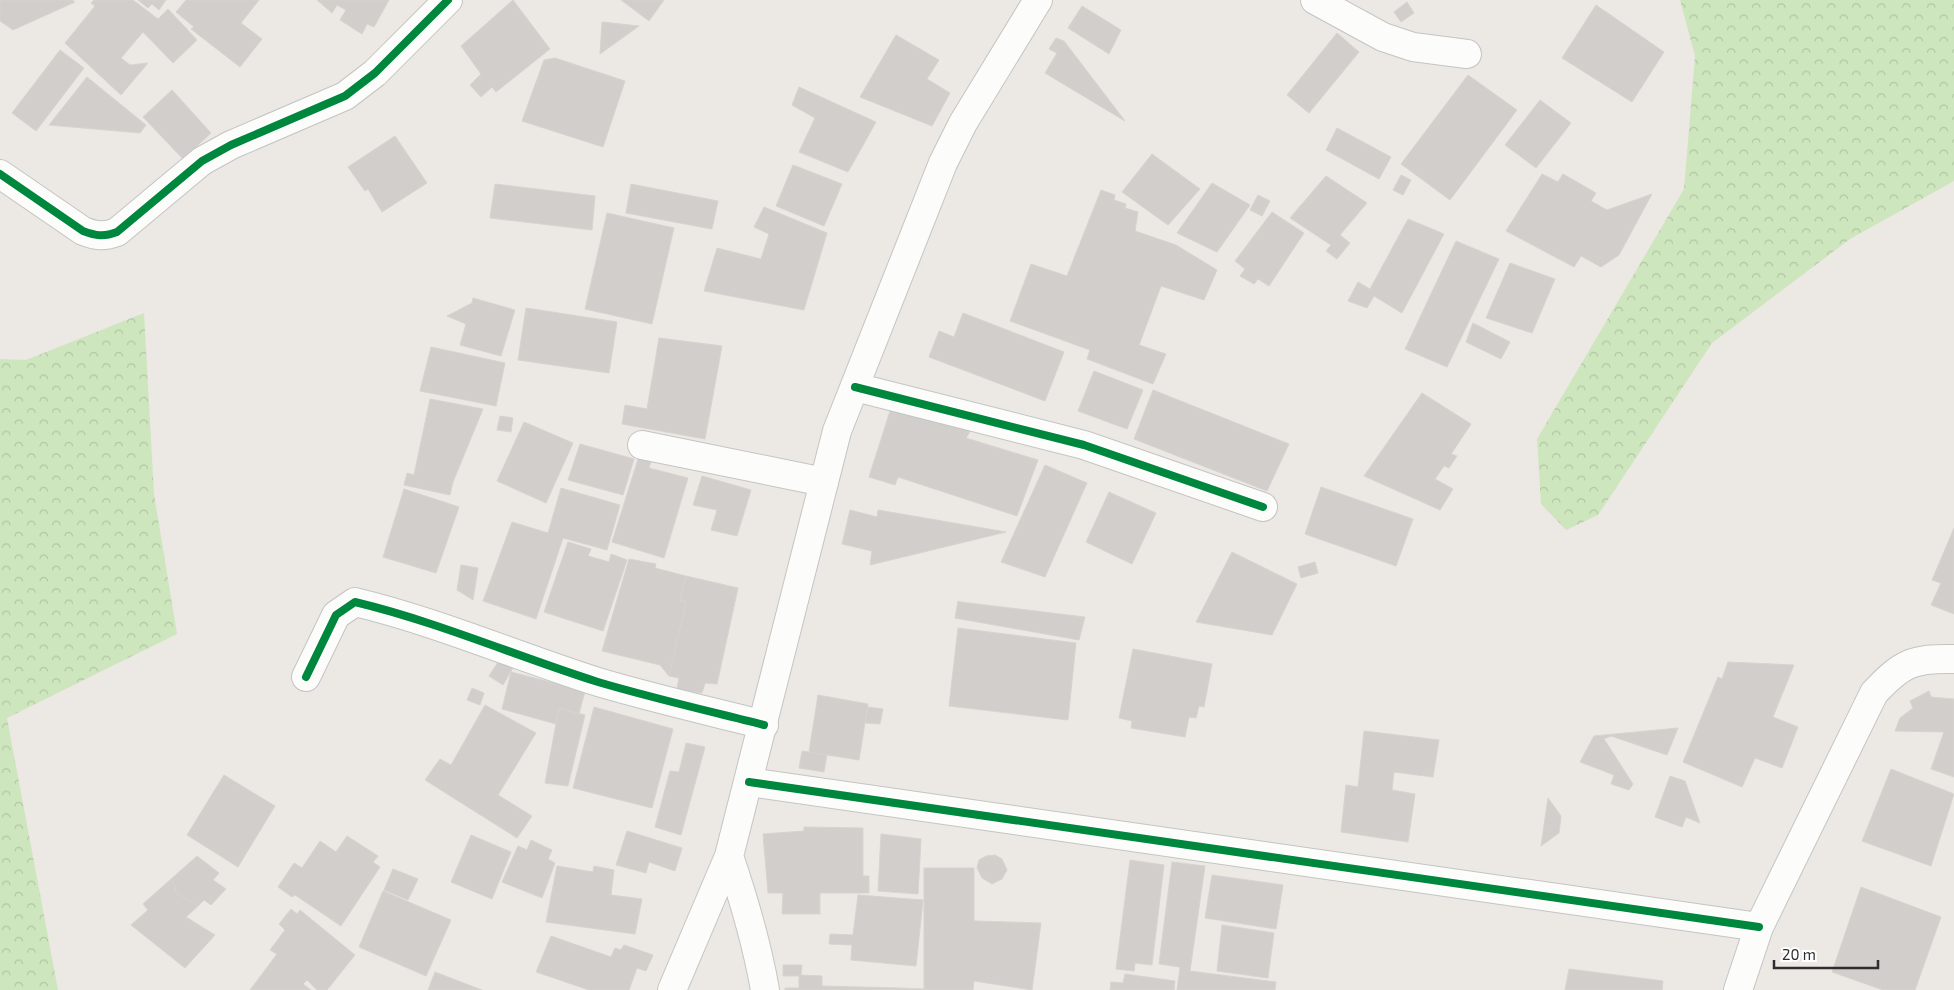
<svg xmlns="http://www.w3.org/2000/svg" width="1954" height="990" viewBox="0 0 1954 990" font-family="'Exo 2',sans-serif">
	<defs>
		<pattern id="forest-crowns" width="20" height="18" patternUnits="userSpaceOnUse" patternTransform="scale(1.25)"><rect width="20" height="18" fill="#cee6be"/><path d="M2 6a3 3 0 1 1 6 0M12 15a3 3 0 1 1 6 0" fill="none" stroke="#b1c6a4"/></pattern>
	</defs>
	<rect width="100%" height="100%" fill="#ece8e4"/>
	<path fill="url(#forest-crowns)" d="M 1680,0 L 1954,0 L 1954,181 L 1850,239 L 1712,343 L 1598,515 L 1566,530 L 1541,504 L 1537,439 L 1684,189 L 1695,56 Z
		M 144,313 L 154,494 L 177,634 L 7,718 L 58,990 L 0,990 L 0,359 L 26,360 Z"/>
	<path fill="#d1cecb" stroke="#d7d4d0" d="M 0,0 L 72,0 L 75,2 L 13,30 L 0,21 Z
		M 94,0 L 133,0 L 158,19 L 168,9 L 197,40 L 173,63 L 143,32 L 121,58 L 130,65 L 148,63 L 121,95 L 65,43 L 95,6 L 91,3 Z
		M 138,0 L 166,0 L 159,10 L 152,4 L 148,8 Z
		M 186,0 L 259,0 L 241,23 L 262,39 L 240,67 L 191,29 L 194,27 L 176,12 Z
		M 317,0 L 389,0 L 374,27 L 367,24 L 362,34 L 340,20 L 346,10 L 337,5 L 332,13 Z
		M 513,0 L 550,49 L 496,92 L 492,87 L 481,97 L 470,85 L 481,74 L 461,46 Z
		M 621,0 L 664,0 L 649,21 Z
		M 1407,2 L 1414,13 L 1401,22 L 1394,12 Z
		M 1596,5 L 1664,52 L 1632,102 L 1562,58 Z
		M 1082,6 L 1121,30 L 1109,54 L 1068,28 Z
		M 602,22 L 639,26 L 600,54 Z
		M 1337,33 L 1359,52 L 1309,113 L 1287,95 Z
		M 896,35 L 939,60 L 927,79 L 950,93 L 932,126 L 860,97 Z
		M 1056,38 L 1064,41 L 1125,121 L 1045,73 L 1057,53 L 1049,49 Z
		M 60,50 L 84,68 L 36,131 L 12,113 Z
		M 555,58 L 625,81 L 603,147 L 522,121 L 544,60 Z
		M 1468,75 L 1517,110 L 1450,200 L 1401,164 Z
		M 87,77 L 146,125 L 140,133 L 49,125 Z
		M 799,87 L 876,122 L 848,172 L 799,152 L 815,118 L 792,105 Z
		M 172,90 L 211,133 L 183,159 L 143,117 Z
		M 1540,100 L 1571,123 L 1536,168 L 1505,145 Z
		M 1337,128 L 1391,157 L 1379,179 L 1326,150 Z
		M 395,136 L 427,183 L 382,212 L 368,189 L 365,191 L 348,167 Z
		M 1152,154 L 1200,189 L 1168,225 L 1122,192 Z
		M 793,165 L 842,184 L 824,226 L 776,206 Z
		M 1542,174 L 1558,182 L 1563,174 L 1596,193 L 1591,201 L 1607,210 L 1652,194 L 1619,255 L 1601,267 L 1581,256 L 1574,267 L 1506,231 Z
		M 1401,175 L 1411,180 L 1403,195 L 1393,190 Z
		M 1326,176 L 1367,203 L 1340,235 L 1350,243 L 1337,259 L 1326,251 L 1331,245 L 1290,218 Z
		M 1212,183 L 1250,205 L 1217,252 L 1177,233 Z
		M 495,184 L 595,196 L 592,230 L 490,218 Z
		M 631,184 L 718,201 L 712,229 L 626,213 Z
		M 1101,190 L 1115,195 L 1114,200 L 1126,204 L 1125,208 L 1138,212 L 1135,231 L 1176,245 L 1217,270 L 1204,300 L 1161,286 L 1139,345 L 1166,354 L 1153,384 L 1087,359 L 1090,350 L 1010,321 L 1031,264 L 1067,276 Z
		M 1258,195 L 1270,201 L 1262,216 L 1250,210 Z
		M 764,207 L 827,233 L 804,310 L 704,291 L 717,248 L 761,259 L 769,234 L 754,227 Z
		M 1272,212 L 1304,233 L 1269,286 L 1258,279 L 1254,284 L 1240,276 L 1245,269 L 1235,261 Z
		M 607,213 L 674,228 L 652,324 L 585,309 Z
		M 1408,219 L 1444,234 L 1402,313 L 1374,296 L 1367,308 L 1348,301 L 1358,282 L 1370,289 Z
		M 1456,241 L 1499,259 L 1447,367 L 1405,349 Z
		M 1510,263 L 1555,279 L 1532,333 L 1486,318 Z
		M 473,298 L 515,310 L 501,356 L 460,345 L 466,324 L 447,316 L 472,303 Z
		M 526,308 L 617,322 L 609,373 L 518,360 Z
		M 963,313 L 1064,352 L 1045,401 L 929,357 L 939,331 L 954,337 Z
		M 1473,323 L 1510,342 L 1501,359 L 1466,342 Z
		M 659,338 L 722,346 L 705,439 L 622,424 L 625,405 L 647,409 Z
		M 431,347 L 505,363 L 496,406 L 420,391 Z
		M 1094,371 L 1143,390 L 1127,429 L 1078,411 Z
		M 1153,390 L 1289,444 L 1267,491 L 1134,439 Z
		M 1422,393 L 1471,424 L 1451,454 L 1457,456 L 1449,468 L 1444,466 L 1435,479 L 1453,489 L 1440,510 L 1364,476 Z
		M 430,399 L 483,409 L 453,482 L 450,495 L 404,485 L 407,473 L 414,475 Z
		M 891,408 L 971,430 L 966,438 L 1038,460 L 1017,516 L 898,477 L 895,485 L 869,477 Z
		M 500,416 L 513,418 L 511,432 L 497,430 Z
		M 524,422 L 573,443 L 546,503 L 497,481 Z
		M 580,444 L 634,459 L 623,495 L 568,480 Z
		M 639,456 L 652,459 L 649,468 L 688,478 L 664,558 L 612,542 Z
		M 1045,465 L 1087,483 L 1045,577 L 1001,562 Z
		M 702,476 L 751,490 L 737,536 L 711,530 L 717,510 L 693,505 Z
		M 1321,487 L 1413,519 L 1396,566 L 1305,534 Z
		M 561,488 L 620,505 L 607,550 L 563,538 L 536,619 L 483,601 L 512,522 L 548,533 Z
		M 404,489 L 459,507 L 436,573 L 383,557 Z
		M 1109,492 L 1156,513 L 1132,564 L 1086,542 Z
		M 850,510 L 877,517 L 878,510 L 1006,532 L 870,565 L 872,551 L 842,544 Z
		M 1954,528 L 1954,614 L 1931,605 L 1941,583 L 1932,580 Z
		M 568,542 L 591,549 L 588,556 L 609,562 L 611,554 L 627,560 L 603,631 L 544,612 Z
		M 1232,552 L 1297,584 L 1272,635 L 1196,622 Z
		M 629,559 L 656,564 L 655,568 L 686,576 L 680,600 L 686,602 L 669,676 L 660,665 L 602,651 Z
		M 1315,562 L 1318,573 L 1301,578 L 1298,567 Z
		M 461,565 L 478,568 L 473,600 L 457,590 Z
		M 686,576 L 738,588 L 717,684 L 705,683 L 702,693 L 677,689 L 679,678 L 669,676 L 686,602 L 680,600 Z
		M 958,601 L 961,602 L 1085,617 L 1079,640 L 955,618 Z
		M 958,628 L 1076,643 L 1068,720 L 949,706 Z
		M 1133,649 L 1212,664 L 1204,707 L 1199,706 L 1196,718 L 1189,717 L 1185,737 L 1131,728 L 1132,721 L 1119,718 Z
		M 500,659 L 513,668 L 503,685 L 489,676 Z
		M 1728,662 L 1794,665 L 1773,717 L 1798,727 L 1782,768 L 1755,758 L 1742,787 L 1683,762 L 1718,677 L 1722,679 Z
		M 511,672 L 585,691 L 579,714 L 559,708 L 556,724 L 502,709 Z
		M 472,688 L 484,693 L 480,705 L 467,700 Z
		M 1929,691 L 1931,697 L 1954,699 L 1954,777 L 1931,769 L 1944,732 L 1895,731 L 1900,718 L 1913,708 L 1910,701 Z
		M 818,695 L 868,704 L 859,760 L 809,752 Z
		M 485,705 L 536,733 L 498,795 L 532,816 L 517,838 L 425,780 L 440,759 L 451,765 Z
		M 594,707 L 673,729 L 652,808 L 573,788 Z
		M 868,707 L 883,709 L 880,724 L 865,723 Z
		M 559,708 L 585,715 L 568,786 L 545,783 Z
		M 1678,728 L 1667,755 L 1611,736 L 1604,739 L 1633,784 L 1629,790 L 1611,784 L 1614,775 L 1580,762 L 1594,736 Z
		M 1364,731 L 1439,740 L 1433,777 L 1394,772 L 1392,790 L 1415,794 L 1408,842 L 1341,832 L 1346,785 L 1358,787 Z
		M 686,743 L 705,747 L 681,835 L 655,827 L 670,771 L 679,772 Z
		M 802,751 L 827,755 L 824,772 L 799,768 Z
		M 1891,769 L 1954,794 L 1931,866 L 1862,841 Z
		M 224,775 L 275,806 L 238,867 L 187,835 Z
		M 1670,776 L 1685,781 L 1700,823 L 1686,817 L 1682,827 L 1655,817 Z
		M 1548,798 L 1561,816 L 1559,833 L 1541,846 Z
		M 804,827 L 863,828 L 863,876 L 869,876 L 869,893 L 820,893 L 820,914 L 782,914 L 783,893 L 768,893 L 763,834 L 804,831 Z
		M 627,831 L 682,848 L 675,871 L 649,862 L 646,873 L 616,865 Z
		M 881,834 L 921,839 L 918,894 L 878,891 Z
		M 471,835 L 511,852 L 492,899 L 451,882 Z
		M 347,836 L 378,856 L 373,862 L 380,867 L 341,926 L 295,895 L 292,897 L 278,887 L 294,863 L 302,868 L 320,841 L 336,852 Z
		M 531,840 L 552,850 L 548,859 L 555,863 L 542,898 L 502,882 L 518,846 L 527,850 Z
		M 995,855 L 1002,859 L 1007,870 L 1002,879 L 992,884 L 982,878 L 977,868 L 979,860 L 986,856 Z
		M 197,856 L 219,873 L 213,880 L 226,889 L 211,905 L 204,900 L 198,906 L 175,892 L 175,886 L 170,880 Z
		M 1130,860 L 1164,865 L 1152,965 L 1135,963 L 1134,971 L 1116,969 Z
		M 1172,862 L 1205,866 L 1190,971 L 1276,982 L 1275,990 L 1177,990 L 1180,967 L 1159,964 Z
		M 557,866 L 593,872 L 594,866 L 614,870 L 611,895 L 642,899 L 635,934 L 546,922 Z
		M 924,868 L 974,868 L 974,921 L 1041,923 L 1032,990 L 974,981 L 973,990 L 899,990 L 899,988 L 924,989 Z
		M 393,869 L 418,879 L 408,900 L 384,890 Z
		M 1212,875 L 1283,885 L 1276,929 L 1205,918 Z
		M 170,880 L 175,886 L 175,892 L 198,906 L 186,917 L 215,935 L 185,968 L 131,925 L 148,910 L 143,904 Z
		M 1861,887 L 1941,917 L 1915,990 L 1883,990 L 1832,972 Z
		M 383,891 L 451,920 L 426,976 L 359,947 Z
		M 858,895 L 923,900 L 916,966 L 851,960 L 852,945 L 829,944 L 830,934 L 853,935 Z
		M 291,909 L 297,914 L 300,910 L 355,955 L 327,990 L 317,990 L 307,980 L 303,984 L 311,990 L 250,990 L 277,954 L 270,950 L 285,930 L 279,924 Z
		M 1222,925 L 1274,933 L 1268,978 L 1217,971 Z
		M 551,936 L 611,957 L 615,948 L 621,950 L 624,945 L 653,955 L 646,971 L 637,968 L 629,990 L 589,990 L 536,972 Z
		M 783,965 L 802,965 L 801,975 L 822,976 L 822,986 L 899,988 L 899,990 L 785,990 L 785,988 L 799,988 L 799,976 L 783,976 Z
		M 1569,969 L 1663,981 L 1662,990 L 1565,990 Z
		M 435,972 L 482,990 L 428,990 Z
		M 1125,974 L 1175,981 L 1174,990 L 1110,990 L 1111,982 L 1123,983 Z"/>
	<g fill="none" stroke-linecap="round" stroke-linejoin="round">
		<g stroke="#c5c4c5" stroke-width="30">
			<path id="street" d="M 1315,0 L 1383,37 L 1413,47 L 1467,54
				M 0,174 L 83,231 C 96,236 104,237 117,232 L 202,161 L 231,145 L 345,96 L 375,73 L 448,0
				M 855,387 L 1084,445 L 1263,507
				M 642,445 L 824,482
				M 306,677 L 336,615 L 355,602 C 438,622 516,656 598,682 C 652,698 709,711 764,725
				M 749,782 L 1759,927
				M 1738,990 L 1759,927 L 1874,693 C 1902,663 1913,658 1954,659"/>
		</g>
		<g stroke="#c5c4c5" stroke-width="30">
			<path id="secondary" d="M 729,856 C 744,900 757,944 765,990
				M 672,990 L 729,856 L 837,431 L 943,163 L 963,123 L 1038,0"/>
		</g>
		<use href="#street" stroke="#fcfcfb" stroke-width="28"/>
		<use href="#secondary" stroke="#fcfcfb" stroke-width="28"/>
		<g stroke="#fff" stroke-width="11">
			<path id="cycleway" d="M 0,174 L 83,231 C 96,236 104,237 117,232 L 202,161 L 231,145 L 345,96 L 375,73 L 448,0
				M 855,387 L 1084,445 L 1263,507
				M 306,677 L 336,615 L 355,602 C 438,622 516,656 598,682 C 652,698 709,711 764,725
				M 749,782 L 1759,927"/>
		</g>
		<use href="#cycleway" stroke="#00873e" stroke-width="8"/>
	</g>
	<path d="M1774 960v8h104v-8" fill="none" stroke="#2e2e2e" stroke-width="2.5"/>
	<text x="1782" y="960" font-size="15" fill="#2e2e2e" stroke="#ffffff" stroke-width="4" paint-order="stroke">20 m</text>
</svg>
